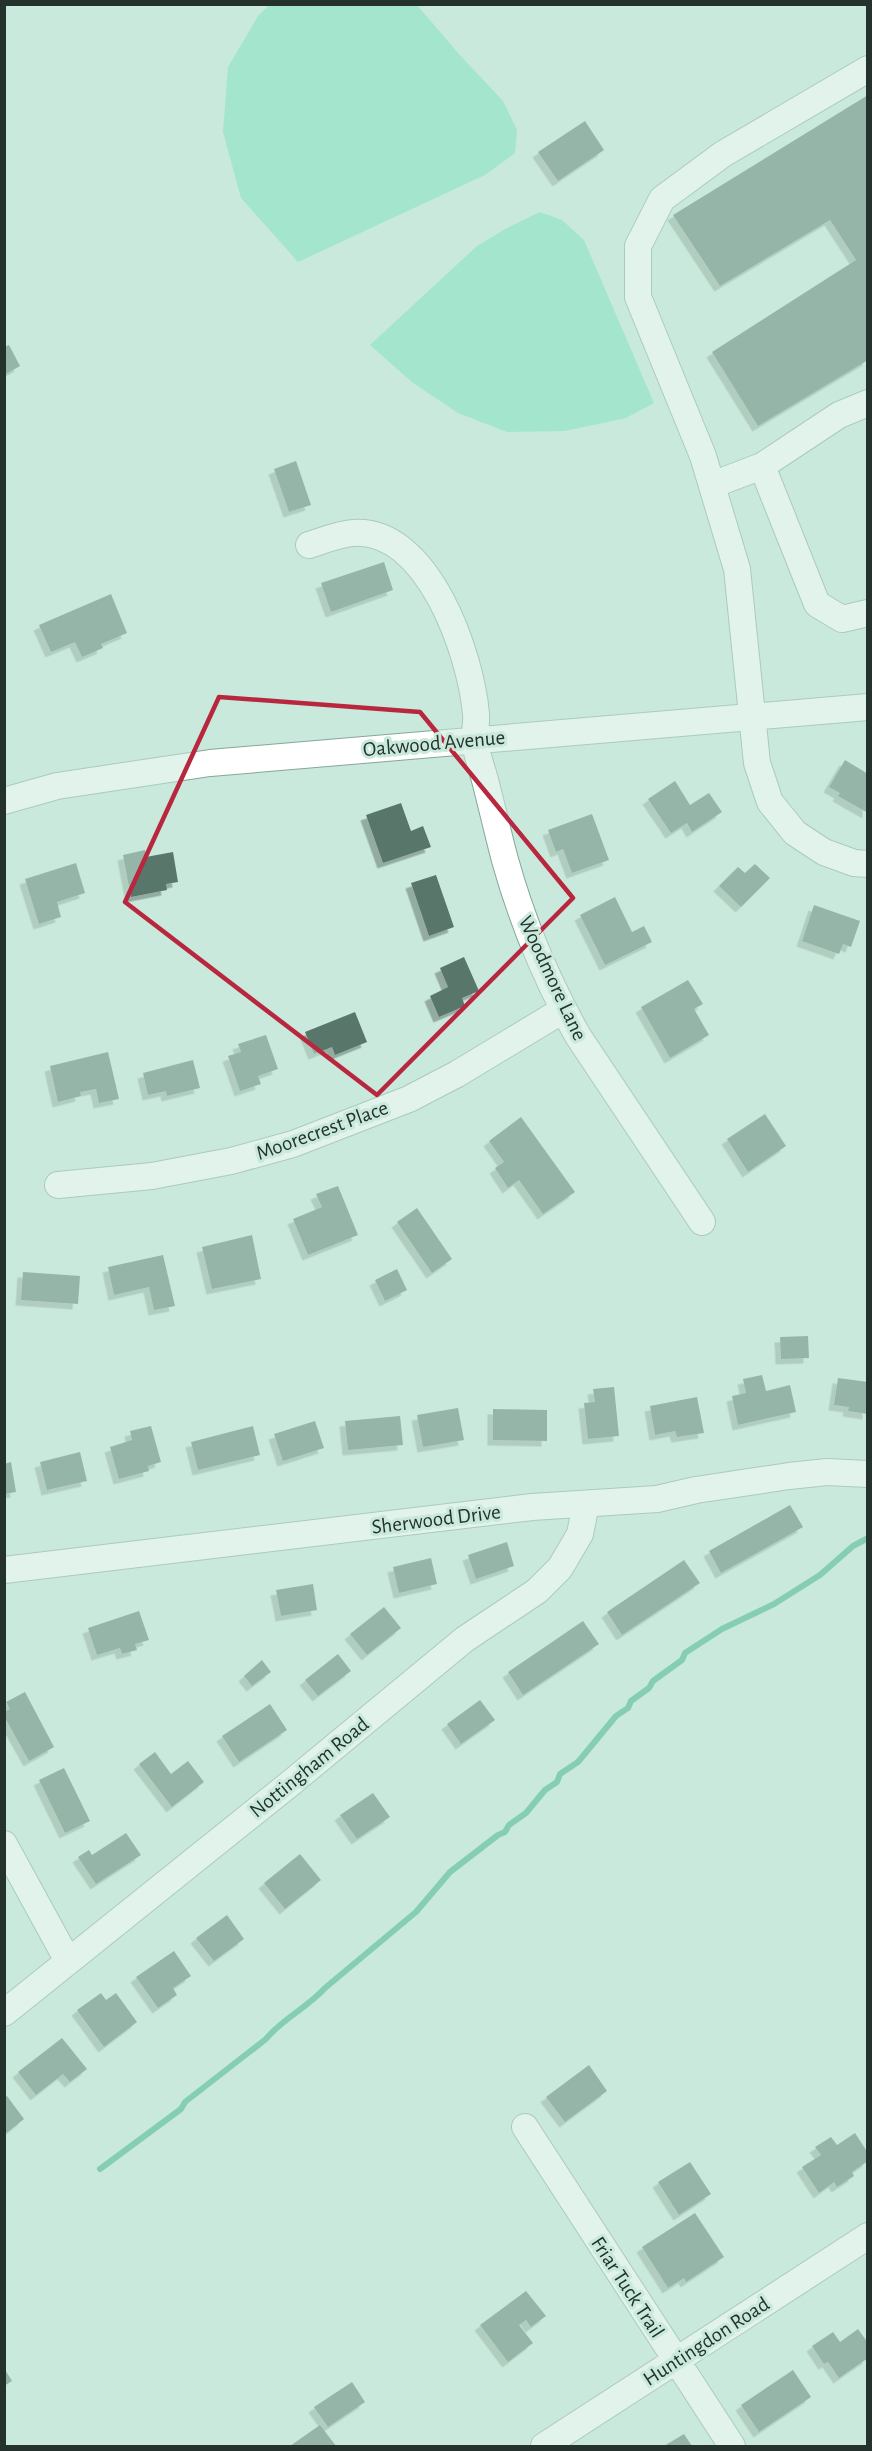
<svg xmlns="http://www.w3.org/2000/svg" width="872" height="2451" viewBox="0 0 872 2451" font-family="'Alegreya Sans',sans-serif">
	<defs>
		<filter id="shadow"><feDropShadow dx="-5.5" dy="5.5" stdDeviation="0" flood-color="#0004"/></filter>
	</defs>
	<rect width="100%" height="100%" fill="#c8e9db"/>
	<path fill="#79e2bc" d="M 269,5 L 417,5 L 458,53 L 503,101 L 517,130 L 515,153 L 485,175 L 298,262 L 241,198 L 223,132 L 228,67 L 258,16 Z
		M 540,212 L 562,220 L 584,240 L 654,403 L 626,418 L 565,431 L 507,432 L 458,413 L 413,383 L 370,345 L 477,246 L 507,228 Z"/>
	<g fill="none" stroke-linecap="round" stroke-linejoin="round">
		<path stroke="#35ac87" stroke-width="6" d="M 100,2169 L 181,2109 L 185,2102 L 266,2039 C 282,2019 307,2008 325,1988 L 416,1912 L 450,1872 L 498,1835 L 505,1832 L 509,1825 L 526,1813 L 545,1790 L 557,1782 L 560,1774 L 578,1762 L 616,1716 L 628,1708 L 631,1701 L 649,1688 L 653,1681 L 682,1660 L 685,1653 L 722,1629 L 774,1604 L 820,1575 L 853,1546 L 868,1538"/>
	</g>
	<path fill="#59776b" filter="url(#shadow)" d="M 868,95 L 868,360 L 758,426 L 712,352 L 856,260 L 830,220 L 720,286 L 673,215 Z
		M 585,121 L 604,150 L 558,181 L 538,152 Z
		M 9,345 L 20,366 L 4,375 L 4,347 Z
		M 296,461 L 311,505 L 289,512 L 274,469 Z
		M 384,562 L 393,590 L 331,612 L 321,583 Z
		M 111,594 L 127,633 L 101,644 L 103,648 L 82,657 L 75,642 L 51,652 L 39,625 Z
		M 845,760 L 868,774 L 868,813 L 838,796 L 840,793 L 829,787 Z
		M 675,781 L 690,805 L 709,793 L 722,812 L 692,832 L 687,823 L 671,833 L 648,799 Z
		M 401,803 L 411,831 L 423,826 L 431,847 L 383,863 L 366,815 Z
		M 592,814 L 609,860 L 572,873 L 563,849 L 556,852 L 548,830 Z
		M 145,850 L 146,857 L 173,852 L 178,882 L 166,884 L 167,890 L 131,897 L 123,855 Z
		M 76,863 L 85,893 L 57,902 L 61,917 L 39,924 L 25,879 Z
		M 755,864 L 770,878 L 741,907 L 719,886 L 738,867 L 745,873 Z
		M 436,875 L 454,927 L 429,936 L 411,883 Z
		M 615,897 L 632,932 L 644,926 L 652,942 L 605,965 L 580,915 Z
		M 814,905 L 860,921 L 851,947 L 843,944 L 839,954 L 802,941 Z
		M 464,957 L 479,991 L 462,998 L 465,1006 L 439,1017 L 430,996 L 448,987 L 440,968 Z
		M 688,980 L 703,1004 L 694,1009 L 709,1035 L 670,1058 L 641,1007 Z
		M 355,1012 L 367,1042 L 335,1055 L 332,1047 L 314,1054 L 305,1032 Z
		M 266,1035 L 278,1069 L 258,1076 L 261,1084 L 240,1091 L 228,1056 L 241,1052 L 238,1044 Z
		M 108,1052 L 119,1099 L 99,1103 L 96,1089 L 80,1092 L 81,1096 L 58,1102 L 50,1066 Z
		M 193,1060 L 200,1088 L 167,1096 L 166,1091 L 148,1095 L 143,1073 Z
		M 765,1114 L 786,1146 L 748,1172 L 727,1139 Z
		M 521,1117 L 575,1192 L 543,1214 L 519,1180 L 508,1188 L 495,1168 L 504,1162 L 489,1141 Z
		M 338,1186 L 358,1235 L 308,1255 L 293,1219 L 322,1207 L 316,1194 Z
		M 417,1208 L 452,1259 L 432,1273 L 397,1222 Z
		M 252,1235 L 261,1279 L 212,1289 L 202,1247 Z
		M 163,1255 L 175,1306 L 154,1310 L 149,1287 L 114,1295 L 108,1267 Z
		M 397,1269 L 407,1290 L 385,1301 L 375,1280 Z
		M 23,1272 L 80,1276 L 78,1304 L 21,1300 Z
		M 808,1336 L 809,1358 L 781,1359 L 780,1337 Z
		M 762,1375 L 766,1391 L 790,1385 L 796,1412 L 738,1425 L 732,1396 L 746,1393 L 743,1379 Z
		M 838,1378 L 868,1382 L 868,1414 L 848,1411 L 849,1407 L 834,1405 Z
		M 614,1387 L 619,1436 L 588,1439 L 584,1403 L 595,1402 L 593,1389 Z
		M 697,1397 L 704,1433 L 677,1437 L 675,1431 L 655,1435 L 650,1406 Z
		M 458,1408 L 464,1440 L 423,1447 L 417,1415 Z
		M 493,1409 L 547,1410 L 547,1441 L 493,1440 Z
		M 400,1416 L 403,1445 L 348,1450 L 345,1421 Z
		M 315,1421 L 324,1448 L 283,1461 L 274,1434 Z
		M 151,1426 L 161,1462 L 148,1466 L 149,1471 L 119,1479 L 110,1447 L 132,1440 L 130,1431 Z
		M 253,1426 L 260,1455 L 198,1470 L 191,1442 Z
		M 80,1452 L 87,1481 L 47,1490 L 40,1462 Z
		M 11,1462 L 16,1492 L 4,1494 L 4,1464 Z
		M 790,1505 L 803,1527 L 721,1573 L 709,1551 Z
		M 507,1542 L 514,1566 L 476,1579 L 468,1555 Z
		M 431,1558 L 437,1584 L 399,1593 L 393,1567 Z
		M 684,1560 L 700,1583 L 622,1635 L 607,1612 Z
		M 313,1584 L 317,1610 L 281,1616 L 276,1590 Z
		M 384,1607 L 401,1628 L 367,1655 L 350,1634 Z
		M 139,1611 L 149,1640 L 135,1644 L 137,1650 L 122,1654 L 120,1648 L 97,1655 L 88,1628 Z
		M 583,1621 L 599,1644 L 523,1695 L 508,1672 Z
		M 338,1654 L 351,1671 L 318,1696 L 305,1680 Z
		M 262,1660 L 271,1672 L 252,1686 L 244,1676 Z
		M 25,1692 L 54,1747 L 29,1761 L 4,1716 L 4,1712 L 10,1709 L 6,1702 Z
		M 480,1700 L 495,1720 L 461,1744 L 447,1724 Z
		M 270,1704 L 287,1730 L 239,1762 L 222,1736 Z
		M 155,1752 L 171,1774 L 188,1761 L 204,1782 L 172,1807 L 139,1764 Z
		M 64,1768 L 90,1821 L 65,1833 L 39,1780 Z
		M 373,1793 L 390,1817 L 357,1839 L 340,1815 Z
		M 126,1833 L 141,1855 L 96,1884 L 78,1857 L 89,1850 L 92,1855 Z
		M 300,1854 L 321,1880 L 285,1909 L 264,1883 Z
		M 227,1915 L 244,1939 L 214,1961 L 196,1938 Z
		M 174,1951 L 191,1976 L 173,1988 L 177,1995 L 158,2008 L 136,1977 Z
		M 101,1993 L 106,2000 L 116,1993 L 137,2022 L 104,2047 L 77,2010 Z
		M 62,2038 L 87,2069 L 70,2082 L 63,2074 L 36,2095 L 18,2072 Z
		M 589,2065 L 607,2091 L 565,2122 L 546,2097 Z
		M 7,2096 L 24,2119 L 4,2135 L 4,2097 Z
		M 855,2133 L 868,2153 L 868,2161 L 852,2172 L 854,2176 L 837,2187 L 834,2182 L 819,2193 L 802,2167 L 821,2155 L 815,2147 L 831,2137 L 837,2145 Z
		M 690,2162 L 711,2194 L 679,2215 L 658,2182 Z
		M 695,2213 L 724,2257 L 686,2282 L 684,2278 L 668,2288 L 642,2247 Z
		M 526,2291 L 546,2316 L 531,2327 L 526,2320 L 519,2325 L 533,2343 L 508,2362 L 480,2325 Z
		M 858,2329 L 868,2343 L 868,2358 L 839,2378 L 828,2362 L 824,2364 L 812,2346 L 833,2332 L 840,2342 Z
		M 4,2368 L 12,2381 L 4,2386 Z
		M 793,2370 L 811,2397 L 759,2432 L 741,2405 Z
		M 352,2382 L 365,2402 L 328,2427 L 314,2407 Z
		M 320,2425 L 336,2446 L 290,2446 Z
		M 684,2434 L 692,2446 L 664,2446 Z"/>
	<g fill="none" stroke-linecap="round" stroke-linejoin="round">
		<g stroke="#87a699" stroke-width="28">
			<path id="minor" d="M 868,69 L 723,154 L 662,199 L 638,246 L 638,297 L 703,456 L 737,569 L 757,763 L 770,802 L 795,833 L 824,852 L 854,863 L 868,864
				M 762,466 L 817,604 L 842,619 L 868,613
				M 712,485 L 762,466 L 839,415 L 868,403
				M 309,545 C 322,541 338,534 353,533 C 428,527 471,655 476,714 C 477,722 474,732 475,741 C 476,754 482,768 485,780 C 492,807 498,834 505,860 C 522,921 547,981 578,1036 L 702,1222
				M 4,801 L 57,786 L 210,763 L 868,707
				M 58,1185 L 152,1176 L 231,1161 L 293,1144 L 409,1099 L 457,1074 L 563,1010
				M 4,1570 L 532,1507 L 657,1499 L 696,1490 L 789,1476 L 827,1472 L 868,1474
				M 4,1844 L 68,1961
				M 4,2013 L 292,1782 L 465,1639 L 537,1591 L 560,1568 L 580,1534 L 586,1504
				M 525,2127 L 732,2446
				M 544,2446 L 868,2236"/>
		</g>
		<use href="#minor" stroke="#fff" stroke-width="26"/>
	</g>
	<path d="M0 0H872V2451H0ZM 219,697 L 420,712 L 573,898 L 377,1095 L 125,902 Z" fill="#c8e9db" fill-opacity=".55" fill-rule="evenodd"/>
	<path fill="none" stroke="#b9273e" stroke-width="4.5" stroke-linejoin="round" d="M 219,697 L 420,712 L 573,898 L 377,1095 L 125,902 Z"/>
	<g text-anchor="middle" stroke-width="6" stroke-linejoin="round" paint-order="stroke">
		<g font-size="21" fill="#24312c" stroke="#c8e9db">
			<text transform="translate(434 743) rotate(-5)" y="7">Oakwood Avenue</text>
			<text transform="translate(553 978) rotate(65)" y="7">Woodmore Lane</text>
			<text transform="translate(322 1130) rotate(-20)" y="7">Moorecrest Place</text>
			<text transform="translate(436 1519) rotate(-7)" y="7">Sherwood Drive</text>
			<text transform="translate(309 1767) rotate(-39)" y="7">Nottingham Road</text>
			<text transform="translate(628 2287) rotate(57)" y="7">Friar Tuck Trail</text>
			<text transform="translate(706 2341) rotate(-33)" y="7">Huntingdon Road</text>
		</g>
	</g>
	<rect width="872" height="2451" fill="none" stroke="#24312c" stroke-width="12"/>
</svg>
